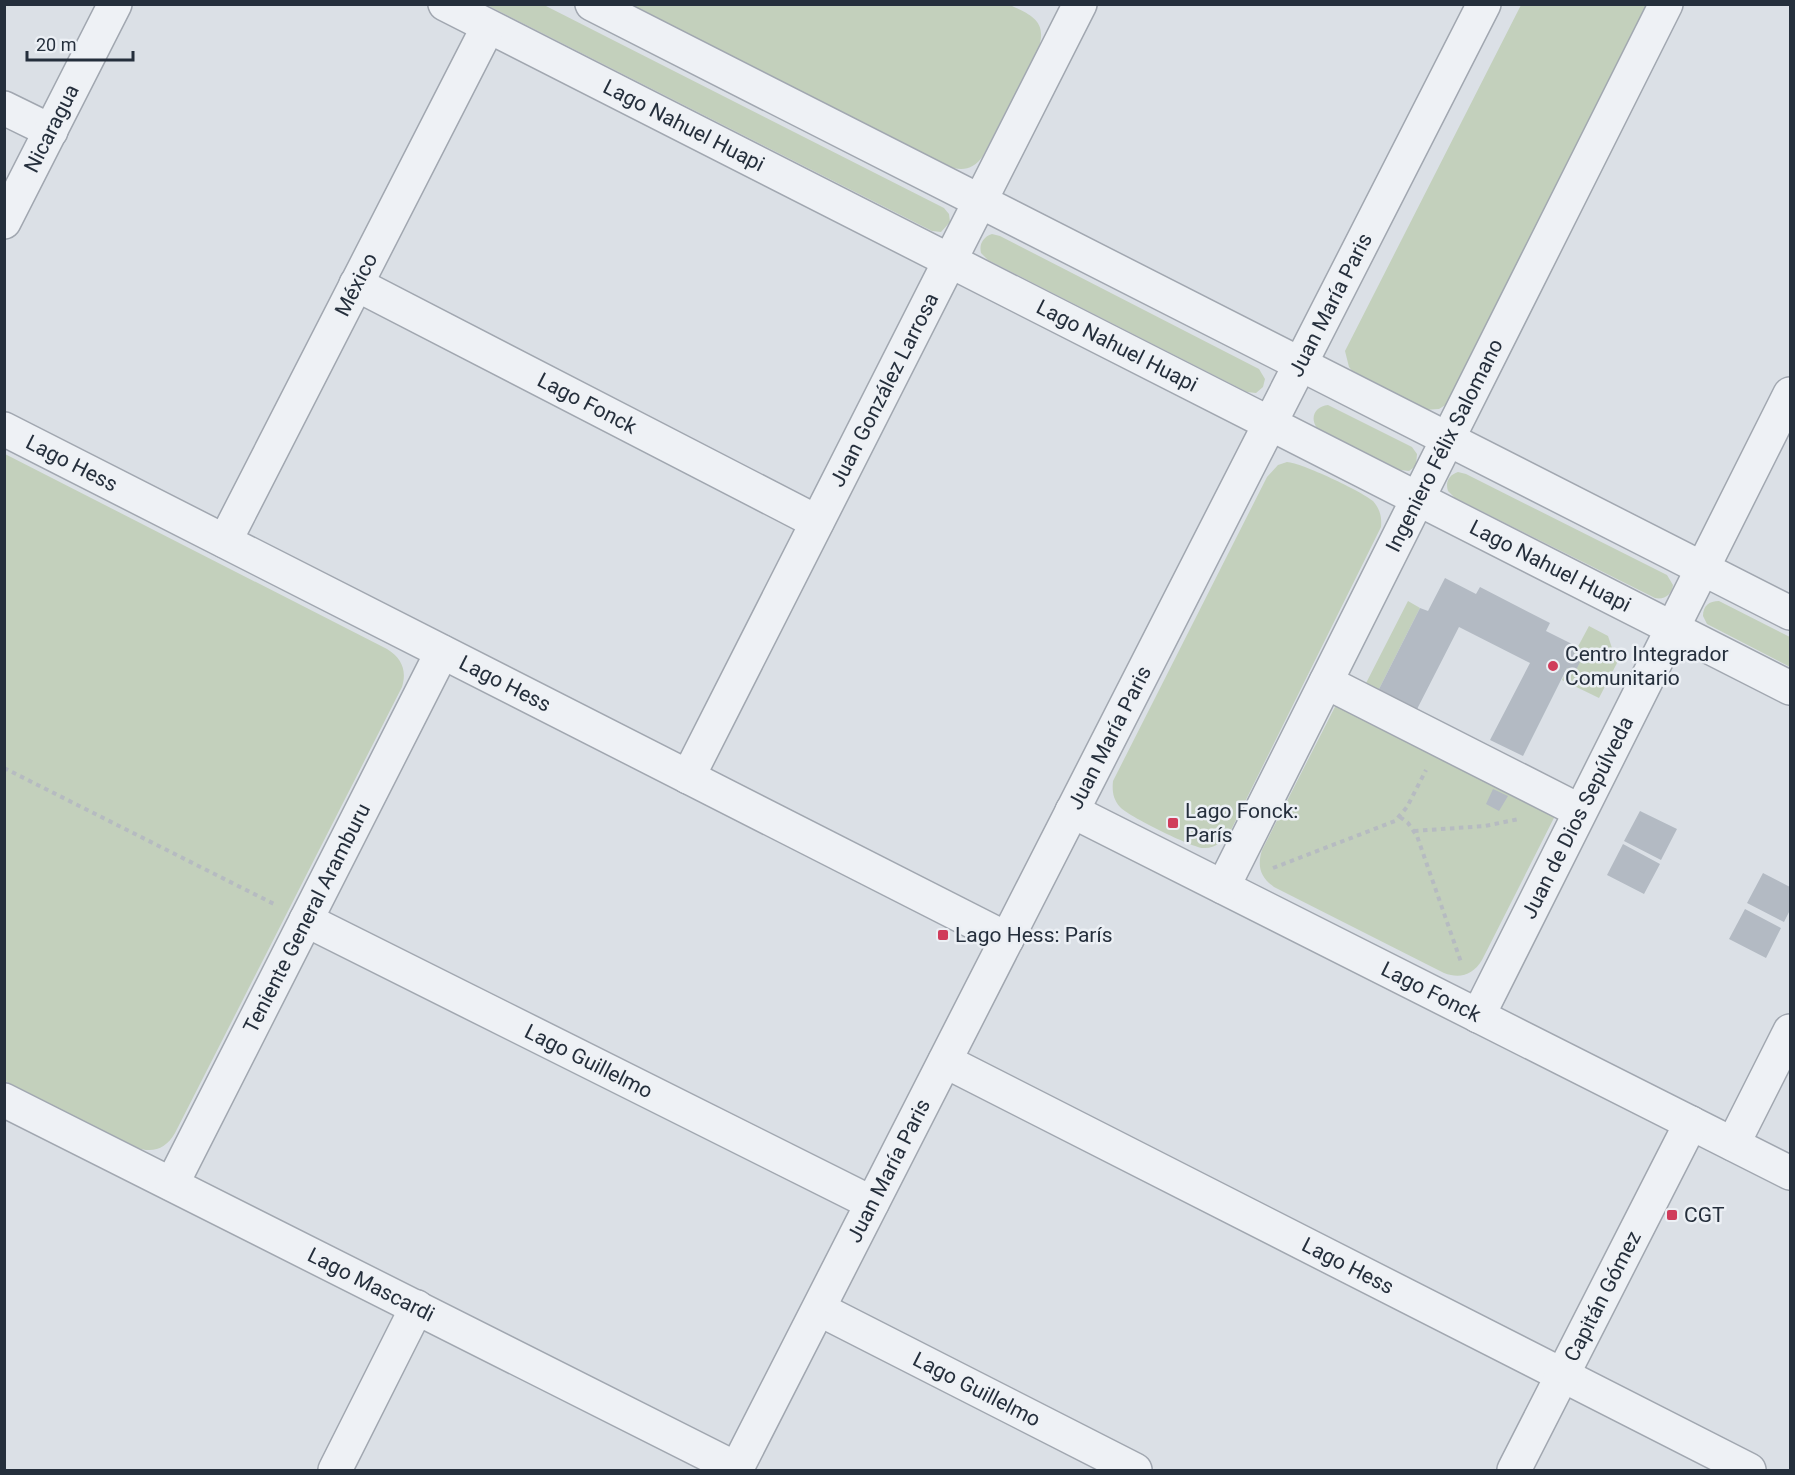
<svg xmlns="http://www.w3.org/2000/svg" width="1795" height="1475" viewBox="0 0 1795 1475" font-family="Roboto,sans-serif">
	<rect width="100%" height="100%" fill="#dbe0e6"/>
	<path fill="#c3d0bc" d="M 487,5 L 544,5 L 944,208 L 949,214 L 950,222 L 941,232 L 932,231 Z
		M 628,5 L 1010,5 C 1031,15 1047,21 1039,47 L 983,156 C 974,169 962,172 948,166 Z
		M 1521,5 L 1649,5 L 1447,404 L 1439,409 L 1423,410 L 1354,373 L 1349,367 L 1345,351 Z
		M 992,234 L 1000,236 L 1259,369 L 1265,379 L 1263,387 L 1256,393 L 1247,392 L 988,260 L 981,253 C 979,244 983,237 992,234 Z
		M 1328,405 L 1412,447 L 1417,454 L 1416,466 L 1409,471 L 1400,470 L 1317,428 C 1309,417 1316,406 1328,405 Z
		M 5,454 L 387,649 C 402,658 407,671 402,687 L 175,1133 C 166,1149 152,1154 135,1147 L 5,1081 Z
		M 1287,462 C 1302,463 1361,491 1373,501 C 1380,509 1382,517 1381,527 L 1230,832 C 1223,841 1215,849 1203,848 C 1193,848 1126,815 1120,807 C 1113,799 1112,791 1113,781 L 1267,477 L 1278,465 Z
		M 1458,472 L 1466,474 L 1667,575 L 1673,585 C 1672,594 1665,600 1655,598 L 1455,498 L 1448,491 C 1445,482 1449,475 1458,472 Z
		M 1408,601 L 1420,608 L 1375,697 L 1362,691 Z
		M 1719,601 L 1790,637 L 1790,667 L 1707,624 L 1703,616 C 1703,606 1709,601 1719,601 Z
		M 1589,626 L 1608,636 L 1617,663 L 1599,698 L 1562,680 L 1567,668 L 1575,672 L 1574,654 Z
		M 1339,699 L 1558,810 L 1482,960 C 1473,975 1460,979 1444,973 L 1274,887 C 1260,877 1257,866 1262,850 Z"/>
	<path fill="#b3bac3" d="M 1445,578 L 1476,594 L 1480,587 L 1550,623 L 1546,631 L 1578,647 L 1574,654 L 1582,658 L 1575,672 L 1567,668 L 1523,756 L 1490,740 L 1530,663 L 1459,627 L 1413,717 L 1375,697 L 1420,608 L 1428,611 Z
		M 1493,789 L 1508,796 L 1499,811 L 1486,804 Z
		M 1640,811 L 1677,829 L 1661,860 L 1624,841 Z
		M 1623,844 L 1660,864 L 1644,894 L 1607,875 Z
		M 1763,873 L 1790,887 L 1790,910 L 1784,922 L 1747,903 Z
		M 1745,909 L 1781,928 L 1766,958 L 1729,939 Z"/>
	<g fill="none" stroke-linecap="round" stroke-linejoin="round">
		<g stroke="#a1a7b0" stroke-width="36">
			<g id="minor">
				<path id="s1" d="M 445,4 L 1790,688"/>
				<path d="M 592,4 L 1790,613"/>
				<path d="M 4,108 L 51,131"/>
				<path id="s2" d="M 4,222 L 115,4"/>
				<path id="s3" d="M 356,284 L 817,522"/>
				<path id="s4" d="M 4,429 L 1007,939"/>
				<path id="s5" d="M 225,541 L 488,27"/>
				<path d="M 1326,682 L 1580,811"/>
				<path id="s6" d="M 688,777 L 1080,4"/>
				<path id="s7" d="M 1072,811 L 1790,1173"/>
				<path id="s8" d="M 1223,887 L 1666,4"/>
				<path id="s9" d="M 306,920 L 872,1203"/>
				<path id="s10" d="M 1478,1016 L 1790,394"/>
				<path id="s11" d="M 945,1061 L 1749,1470"/>
				<path id="s12" d="M 4,1100 L 737,1469"/>
				<path d="M 1733,1144 L 1790,1031"/>
				<path id="s13" d="M 172,1184 L 442,652"/>
				<path id="s14" d="M 819,1309 L 1135,1470"/>
				<path d="M 335,1470 L 417,1307"/>
				<path id="s15" d="M 736,1470 L 1484,4"/>
				<path id="s16" d="M 1514,1470 L 1691,1123"/>
			</g>
		</g>
		<path stroke="#b6bbc1" stroke-width="4" stroke-dasharray="4.5 4.5" stroke-linecap="butt" d="M 4,768 L 274,904
			M 1400,817 L 1408,823 L 1417,836 L 1461,962
			M 1414,831 L 1485,826 L 1519,819
			M 1273,868 L 1395,821 L 1407,807 L 1426,770"/>
		<use href="#minor" stroke="#eef1f5" stroke-width="33"/>
	</g>
	<g fill="#d03c5b" stroke="#ebeff4" stroke-width="2">
		<circle cx="1553" cy="666" r="6"/>
		<rect x="1167" y="817" width="12" height="12" rx="3"/>
		<rect x="937" y="929" width="12" height="12" rx="3"/>
		<rect x="1666" y="1209" width="12" height="12" rx="3"/>
	</g>
	<g text-anchor="middle" stroke-width="5" stroke-linejoin="round" paint-order="stroke">
		<g font-size="21" fill="#252f3c" stroke="#ebeff4">
			<text dy="7" stroke="none"><textPath href="#s1" startOffset="268">Lago Nahuel Huapi</textPath></text>
			<text dy="7" stroke="none"><textPath href="#s2" startOffset="105">Nicaragua</textPath></text>
			<text dy="7" stroke="none"><textPath href="#s5" startOffset="288">México</textPath></text>
			<text dy="7" stroke="none"><textPath href="#s15" startOffset="1308">Juan María Paris</textPath></text>
			<text dy="7" stroke="none"><textPath href="#s1" startOffset="754">Lago Nahuel Huapi</textPath></text>
			<text dy="7" stroke="none"><textPath href="#s6" startOffset="434">Juan González Larrosa</textPath></text>
			<text dy="7" stroke="none"><textPath href="#s3" startOffset="260">Lago Fonck</textPath></text>
			<text dy="7" stroke="none"><textPath href="#s8" startOffset="494">Ingeniero Félix Salomano</textPath></text>
			<text dy="7" stroke="none"><textPath href="#s4" startOffset="76">Lago Hess</textPath></text>
			<text dy="7" stroke="none"><textPath href="#s1" startOffset="1240">Lago Nahuel Huapi</textPath></text>
			<text dy="7" stroke="none"><textPath href="#s4" startOffset="562">Lago Hess</textPath></text>
			<text dy="7" stroke="none"><textPath href="#s15" startOffset="822">Juan María Paris</textPath></text>
			<text dy="7" stroke="none"><textPath href="#s10" startOffset="222">Juan de Dios Sepúlveda</textPath></text>
			<text dy="7" stroke="none"><textPath href="#s13" startOffset="298">Teniente General Aramburu</textPath></text>
			<text dy="7" stroke="none"><textPath href="#s7" startOffset="402">Lago Fonck</textPath></text>
			<text dy="7" stroke="none"><textPath href="#s9" startOffset="316">Lago Guillelmo</textPath></text>
			<text dy="7" stroke="none"><textPath href="#s15" startOffset="336">Juan María Paris</textPath></text>
			<text dy="7" stroke="none"><textPath href="#s11" startOffset="452">Lago Hess</textPath></text>
			<text dy="7" stroke="none"><textPath href="#s12" startOffset="411">Lago Mascardi</textPath></text>
			<text dy="7" stroke="none"><textPath href="#s16" startOffset="195">Capitán Gómez</textPath></text>
			<text dy="7" stroke="none"><textPath href="#s14" startOffset="177">Lago Guillelmo</textPath></text>
		</g>
		<g font-size="21" fill="#252f3c" stroke="#ebeff4" text-anchor="start">
			<text x="1565" y="661">Centro Integrador<tspan x="1565" dy="24">Comunitario</tspan></text>
			<text x="1185" y="818">Lago Fonck:<tspan x="1185" dy="24">París</tspan></text>
			<text x="955" y="942">Lago Hess: París</text>
			<text x="1684" y="1222">CGT</text>
		</g>
	</g>
	<rect width="1795" height="1475" fill="none" stroke="#252f3c" stroke-width="12"/>
	<path d="M27 51v9h106v-9" fill="none" stroke="#252f3c" stroke-width="3"/>
	<text x="36" y="51" font-size="18" fill="#252f3c" stroke="#ebeff4" stroke-width="4.5" paint-order="stroke">20 m</text>
</svg>
